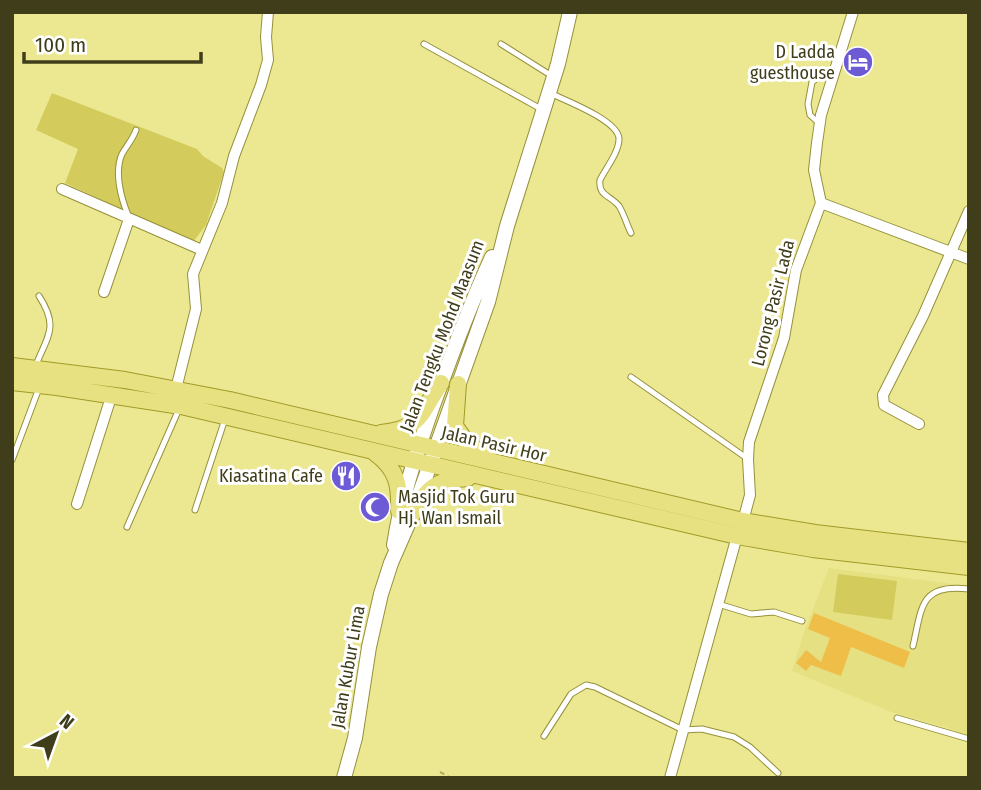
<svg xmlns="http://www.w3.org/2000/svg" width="981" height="790" viewBox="0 0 981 790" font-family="'Fira Sans Condensed',sans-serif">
	<rect width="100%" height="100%" fill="#ece892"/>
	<path fill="#e5e082" d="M 829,568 L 969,586 L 969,736 L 945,727 L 891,712 L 792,671 L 804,632 Z"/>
	<path fill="#d3cc5c" d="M 52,93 L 197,149 L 203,156 L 222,168 L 224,172 L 206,225 L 193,242 C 149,224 108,202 65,183 L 78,149 L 36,130 Z
		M 838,574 L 897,581 L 892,620 L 833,612 Z"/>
	<path fill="#eebe49" d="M 814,613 L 910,652 L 904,668 L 851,647 L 841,676 L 811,665 L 806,671 L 796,663 L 806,650 L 821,662 L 830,638 L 808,629 Z"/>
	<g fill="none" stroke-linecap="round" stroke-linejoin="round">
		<g stroke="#96903b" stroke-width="7">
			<path id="lane" d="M 424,44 L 541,109
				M 501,44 L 552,76
				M 552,94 C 567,101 619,121 619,139 C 619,152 606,168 600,180 C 598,196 610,195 619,206 C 624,214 627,225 631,233
				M 820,124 L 810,115 L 808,104 L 812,82 L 820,76 L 833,74
				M 128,215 C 121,198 114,172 122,154 C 127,145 133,139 136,130
				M 36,365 C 48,335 59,327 39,296
				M 631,377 L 748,459
				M 12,460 L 39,388
				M 195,510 L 225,419
				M 127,527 L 179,409
				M 718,604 L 751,614 L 774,612 L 802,621
				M 913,646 C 922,607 920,583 969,589
				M 897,718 L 969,739
				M 544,736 L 571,694 L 586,685 L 595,687 L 683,730 L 702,729 L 734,737 L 750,747 L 778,773"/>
		</g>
		<g stroke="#96903b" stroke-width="12">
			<path id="street" d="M 62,189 L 202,250
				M 821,203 L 969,259
				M 104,292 L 129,219
				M 176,389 L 196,309 L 193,274 L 222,203 L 234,156 L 261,85 L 268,60 L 266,37 L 268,12
				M 919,424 L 884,405 L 883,395 L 923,316 L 969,211
				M 77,504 L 112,394
				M 743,521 L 750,495 L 748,459 L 749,442 L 784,338 L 796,270 L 821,203 L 814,170 L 817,143 L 821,115 L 853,12
				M 670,778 L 737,536"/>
		</g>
		<g stroke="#96903b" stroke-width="16">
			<path id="secondary" d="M 394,545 C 401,498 416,455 431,411 C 450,359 469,307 492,257
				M 344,778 L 355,738 L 369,647 L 381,594 L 391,563 L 412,515 L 488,302 L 507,226 L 558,64 L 570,12"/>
		</g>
		<g stroke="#a29b28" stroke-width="18">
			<path id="primary" d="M 12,366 L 125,380 L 230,400 L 743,521 L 815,533 L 969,551
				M 12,382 L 57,387 L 181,406 L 737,536 L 813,549 L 969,567
				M 458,384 L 455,426 L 467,443 L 490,460
				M 381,433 C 423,429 420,412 441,383
				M 375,453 C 397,469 400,485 399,511
				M 412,515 C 428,487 435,480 468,478"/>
		</g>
		<path stroke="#b0ac68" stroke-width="2" stroke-dasharray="5 3.5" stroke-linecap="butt" d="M 440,772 L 451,778"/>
		<use href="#lane" stroke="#fff" stroke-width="5"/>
		<use href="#street" stroke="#fff" stroke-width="10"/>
		<use href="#secondary" stroke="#fff" stroke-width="14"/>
		<use href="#primary" stroke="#e7e182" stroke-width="16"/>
	</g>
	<defs>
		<g id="hotel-disc" transform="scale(1.575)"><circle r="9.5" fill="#6d5bd5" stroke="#fff"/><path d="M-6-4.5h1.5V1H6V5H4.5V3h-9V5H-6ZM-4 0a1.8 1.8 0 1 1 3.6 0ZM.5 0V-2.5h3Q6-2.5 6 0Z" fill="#fff"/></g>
		<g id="restaurant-disc" transform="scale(1.575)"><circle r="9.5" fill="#6d5bd5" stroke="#fff"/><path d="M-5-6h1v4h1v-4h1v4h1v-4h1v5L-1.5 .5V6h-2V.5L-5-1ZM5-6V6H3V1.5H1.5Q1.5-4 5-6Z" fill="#fff"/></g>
		<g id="mosque-disc" transform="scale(1.575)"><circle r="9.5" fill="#6d5bd5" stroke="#fff"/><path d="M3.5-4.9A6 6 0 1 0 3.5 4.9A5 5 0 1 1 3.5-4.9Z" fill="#fff"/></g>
	</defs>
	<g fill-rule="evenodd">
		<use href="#hotel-disc" x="858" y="62"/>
		<use href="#restaurant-disc" x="346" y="476"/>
		<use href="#mosque-disc" x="375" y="507"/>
	</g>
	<g text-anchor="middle" stroke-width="6" stroke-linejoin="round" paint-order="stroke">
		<g font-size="18" fill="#403d1a" stroke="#fff" text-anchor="end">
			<text x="835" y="58">D Ladda<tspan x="835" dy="21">guesthouse</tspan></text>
			<text x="323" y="482">Kiasatina Cafe</text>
			<text x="398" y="503" text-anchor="start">Masjid Tok Guru<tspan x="398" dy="21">Hj. Wan Ismail</tspan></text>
		</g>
		<g font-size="18" fill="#403d1a" stroke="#fff">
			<text transform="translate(773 303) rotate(-76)" y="6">Lorong Pasir Lada</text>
			<text transform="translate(442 336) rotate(-69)" y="6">Jalan Tengku Mohd Maasum</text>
			<text transform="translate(494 444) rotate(13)" y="6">Jalan Pasir Hor</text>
			<text transform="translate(348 667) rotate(-80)" y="6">Jalan Kubur Lima</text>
		</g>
	</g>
	<rect width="981" height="790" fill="none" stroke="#403d1a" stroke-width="28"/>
	<g transform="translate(56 734) rotate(41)" stroke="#ffffff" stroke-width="5" paint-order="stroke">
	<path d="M0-5L12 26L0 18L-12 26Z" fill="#403d1a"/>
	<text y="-10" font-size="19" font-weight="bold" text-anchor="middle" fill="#403d1a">N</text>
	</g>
	<path d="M24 52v10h177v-10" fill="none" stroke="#403d1a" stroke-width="3.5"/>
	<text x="35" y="52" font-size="21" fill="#403d1a" stroke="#ffffff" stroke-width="5" paint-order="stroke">100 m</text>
</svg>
